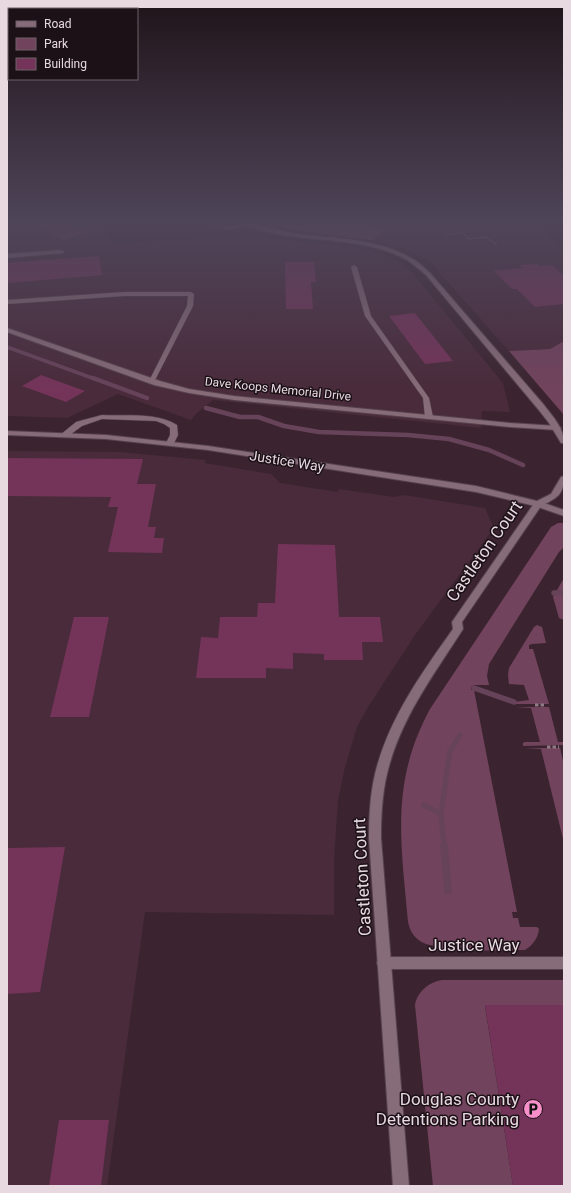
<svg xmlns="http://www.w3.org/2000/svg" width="571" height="1193" viewBox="0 0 571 1193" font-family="Roboto,sans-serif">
	<rect width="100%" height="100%" fill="#3b2430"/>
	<path fill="#492b3b" d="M 7,223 L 95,223 L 114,244 L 236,235 L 351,247 L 384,255 L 400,262 L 413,274 L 503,383 L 510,412 L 482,411 L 481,428 L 213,400 L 197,413 L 191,420 L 118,394 L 67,418 L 7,416 Z
		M 265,223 L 532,223 L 564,250 L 564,341 L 550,349 L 509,351 L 429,261 L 404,249 L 380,242 L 291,230 Z
		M 7,451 L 120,452 L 205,460 L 205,463 L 271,474 L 280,483 L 338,492 L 339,489 L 394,497 L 404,495 L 485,508 L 494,528 L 415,635 L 368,707 L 357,727 L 345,767 L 338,800 L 334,859 L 334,915 L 145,912 L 107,1186 L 7,1186 Z"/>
	<path fill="#72435d" d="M 265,223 L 349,223 L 387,228 L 393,223 L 396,223 L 372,240 L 291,230 Z
		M 564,341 L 564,415 L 509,351 L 550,349 Z
		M 558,523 L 564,523 L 564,547 L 559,552 L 489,664 L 487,676 L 489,685 L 474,685 L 471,687 L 471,690 L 474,690 L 517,912 L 512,912 L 513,918 L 518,918 L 520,927 L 537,927 L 539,929 C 538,938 533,945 525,950 L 438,951 L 437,946 C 421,945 411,937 408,922 C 401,842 390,783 430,709 L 551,527 Z
		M 564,578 L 564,620 L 559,618 L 553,597 Z
		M 537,625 L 542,627 L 546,643 L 532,644 L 529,645 L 529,649 L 533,649 L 549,704 L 514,704 L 514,702 L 529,700 L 524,685 L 509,684 L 508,675 L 509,668 L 534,627 Z
		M 515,707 L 549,707 L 558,742 L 564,742 L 564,745 L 523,746 L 523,743 L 525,742 L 540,742 L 531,708 Z
		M 525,748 L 560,748 L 564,765 L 564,843 L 541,749 Z
		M 442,980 L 564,980 L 564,1005 L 485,1006 L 513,1186 L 433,1186 L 415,1005 C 417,992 429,982 442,980 Z"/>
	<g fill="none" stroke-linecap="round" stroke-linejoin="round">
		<path stroke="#67435a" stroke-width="3.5" d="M 289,223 L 363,231 L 374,226
			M 7,347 L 95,379"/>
		<path stroke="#67435a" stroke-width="4.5" d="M 93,378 L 147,398
			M 206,408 L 240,417 L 258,417 L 284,426 L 319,432 L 408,435 L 449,439 L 489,450 L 523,465"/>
		<path stroke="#67435a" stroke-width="5.5" d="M 554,593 L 564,593
			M 474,688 L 514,702
			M 424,805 L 441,814 L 444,847
			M 441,814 L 450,751 L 460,735"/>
		<path stroke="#67435a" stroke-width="8" d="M 444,846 L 448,891"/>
	</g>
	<path fill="#743459" d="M 35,223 L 69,223 L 88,233 L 64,240 Z
		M 99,256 L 102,275 L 7,283 L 7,263 Z
		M 285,262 L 314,262 L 316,282 L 311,282 L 313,309 L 286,309 Z
		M 537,264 L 540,266 L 552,265 L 564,276 L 564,304 L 535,307 L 517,289 L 512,289 L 494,271 L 523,268 L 520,265 Z
		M 415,313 L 453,361 L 425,364 L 389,316 Z
		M 41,375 L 85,391 L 66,402 L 22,386 Z
		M 7,458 L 143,459 L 137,484 L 156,484 L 148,527 L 156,527 L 154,538 L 164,538 L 162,553 L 108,552 L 118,507 L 108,507 L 111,497 L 7,496 Z
		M 278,544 L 335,545 L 339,617 L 380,617 L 383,642 L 362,642 L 363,660 L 324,660 L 324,654 L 293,653 L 293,669 L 266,668 L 266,678 L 196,678 L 201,637 L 218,638 L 220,617 L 257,617 L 258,603 L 275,603 Z
		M 74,617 L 109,617 L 89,717 L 50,717 Z
		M 65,847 L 40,992 L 7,994 L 7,848 Z
		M 485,1005 L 564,1005 L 564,1186 L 513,1186 Z
		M 59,1120 L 109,1120 L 101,1186 L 49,1186 Z"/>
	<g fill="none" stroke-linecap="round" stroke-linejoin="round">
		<g stroke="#55424c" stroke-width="1">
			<path id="service" d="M 213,223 L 221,223 L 229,226 L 251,223 L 254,225 L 229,230 Z
				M 354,265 L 357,267 L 371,316 L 429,398 L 433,417 L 432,419 L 426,419 L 425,417 L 423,398 L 365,316 L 351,267 Z
				M 124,292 L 191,292 L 194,294 L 193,306 L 154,382 L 150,382 L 149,381 L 187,306 L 188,296 L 124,296 L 7,304 L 7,300 Z
				M 102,415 C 125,416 157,412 177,425 L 178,435 L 173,445 L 170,445 L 166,443 L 170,435 L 170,428 L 164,424 L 156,421 L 102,419 L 82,426 L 67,437 L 64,437 L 60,435 L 76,422 Z"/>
		</g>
		<g stroke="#55424c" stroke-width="2">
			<path id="minor" d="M 61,250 L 64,252 L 63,253 L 7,258 L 7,254 Z
				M 7,328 L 160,381 L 189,389 L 234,396 L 510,423 L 557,426 L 561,428 L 557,430 L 510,427 L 234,400 L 189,393 L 154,385 L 7,332 Z
				M 7,431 L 106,435 L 208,446 L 476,486 L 541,502 L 564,510 L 564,516 L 535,506 L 476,492 L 208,450 L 106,439 L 7,435 Z
				M 384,957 L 564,957 L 564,969 L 384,969 L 379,967 L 377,963 L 379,959 Z"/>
		</g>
		<g stroke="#55424c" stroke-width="2">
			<path id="tertiary" d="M 244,223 C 260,223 276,230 292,233 C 332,239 374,237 411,258 C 418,261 424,268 430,273 L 544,405 C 553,417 564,428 564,443 L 561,443 L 549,423 L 538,409 L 426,275 C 420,270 413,264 407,260 C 369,239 323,242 282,235 C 270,232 254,230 244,223 Z
				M 564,476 C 564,495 557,498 541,506 L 462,622 L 463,629 C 433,676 400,719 387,774 C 382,795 381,817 381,838 L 409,1186 L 393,1186 L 369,838 C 369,817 370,795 375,774 C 388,720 421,674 453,629 L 452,622 L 535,502 L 551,494 L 561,477 Z"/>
		</g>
		<path stroke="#8f7b85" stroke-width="1.5" stroke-dasharray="2 1.5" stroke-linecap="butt" d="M 444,235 L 463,233 L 468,239 L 486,237 L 497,245"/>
		<path stroke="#8f7b85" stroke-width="3" stroke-dasharray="3.5 2" stroke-linecap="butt" d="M 535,705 L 545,705
			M 547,747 L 559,747"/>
		<use href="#service" fill="#866b78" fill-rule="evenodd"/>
		<use href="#minor" fill="#866b78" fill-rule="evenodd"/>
		<use href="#tertiary" fill="#866b78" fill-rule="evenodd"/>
	</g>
	<linearGradient id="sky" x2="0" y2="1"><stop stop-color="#20141a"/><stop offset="0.57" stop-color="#4f4559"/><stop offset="1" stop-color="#4f4559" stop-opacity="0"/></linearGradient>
	<rect width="571" height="390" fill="url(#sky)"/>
	<defs>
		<g id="parking-disc" transform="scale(1)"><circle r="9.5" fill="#f98fca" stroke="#1b1116"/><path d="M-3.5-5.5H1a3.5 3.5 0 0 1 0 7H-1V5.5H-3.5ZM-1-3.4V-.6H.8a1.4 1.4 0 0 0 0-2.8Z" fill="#111"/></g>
	</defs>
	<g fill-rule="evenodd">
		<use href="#parking-disc" x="533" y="1109"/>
	</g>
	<g text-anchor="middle" stroke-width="3" stroke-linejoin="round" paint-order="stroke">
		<g font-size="12" fill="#e8d8e0" stroke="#1b1116">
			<text transform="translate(278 389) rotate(6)" y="4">Dave Koops Memorial Drive</text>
		</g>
		<g font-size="14" fill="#e8d8e0" stroke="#1b1116">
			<text transform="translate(287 461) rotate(9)" y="5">Justice Way</text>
		</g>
		<g font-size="17" fill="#e8d8e0" stroke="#1b1116">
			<text transform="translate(484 551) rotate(-55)" y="6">Castleton Court</text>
			<text transform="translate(362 877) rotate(-93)" y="6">Castleton Court</text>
			<text x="474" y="951">Justice Way</text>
		</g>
		<g font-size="17" fill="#e8d8e0" stroke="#1b1116" text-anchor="end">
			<text x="519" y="1105">Douglas County<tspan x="519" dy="20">Detentions Parking</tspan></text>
		</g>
	</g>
	<rect width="571" height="1193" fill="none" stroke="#e8d8e0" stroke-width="16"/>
	<rect x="8" y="8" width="130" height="72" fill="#1b1116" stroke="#6d6167"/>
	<rect x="16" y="21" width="20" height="6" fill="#866b78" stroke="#6d6167"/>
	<text x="44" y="28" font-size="12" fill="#e8d8e0">Road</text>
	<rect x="16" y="38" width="20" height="12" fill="#72435d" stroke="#6d6167"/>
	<text x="44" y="48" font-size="12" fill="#e8d8e0">Park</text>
	<rect x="16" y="58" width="20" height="12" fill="#743459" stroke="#6d6167"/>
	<text x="44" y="68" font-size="12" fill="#e8d8e0">Building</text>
</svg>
